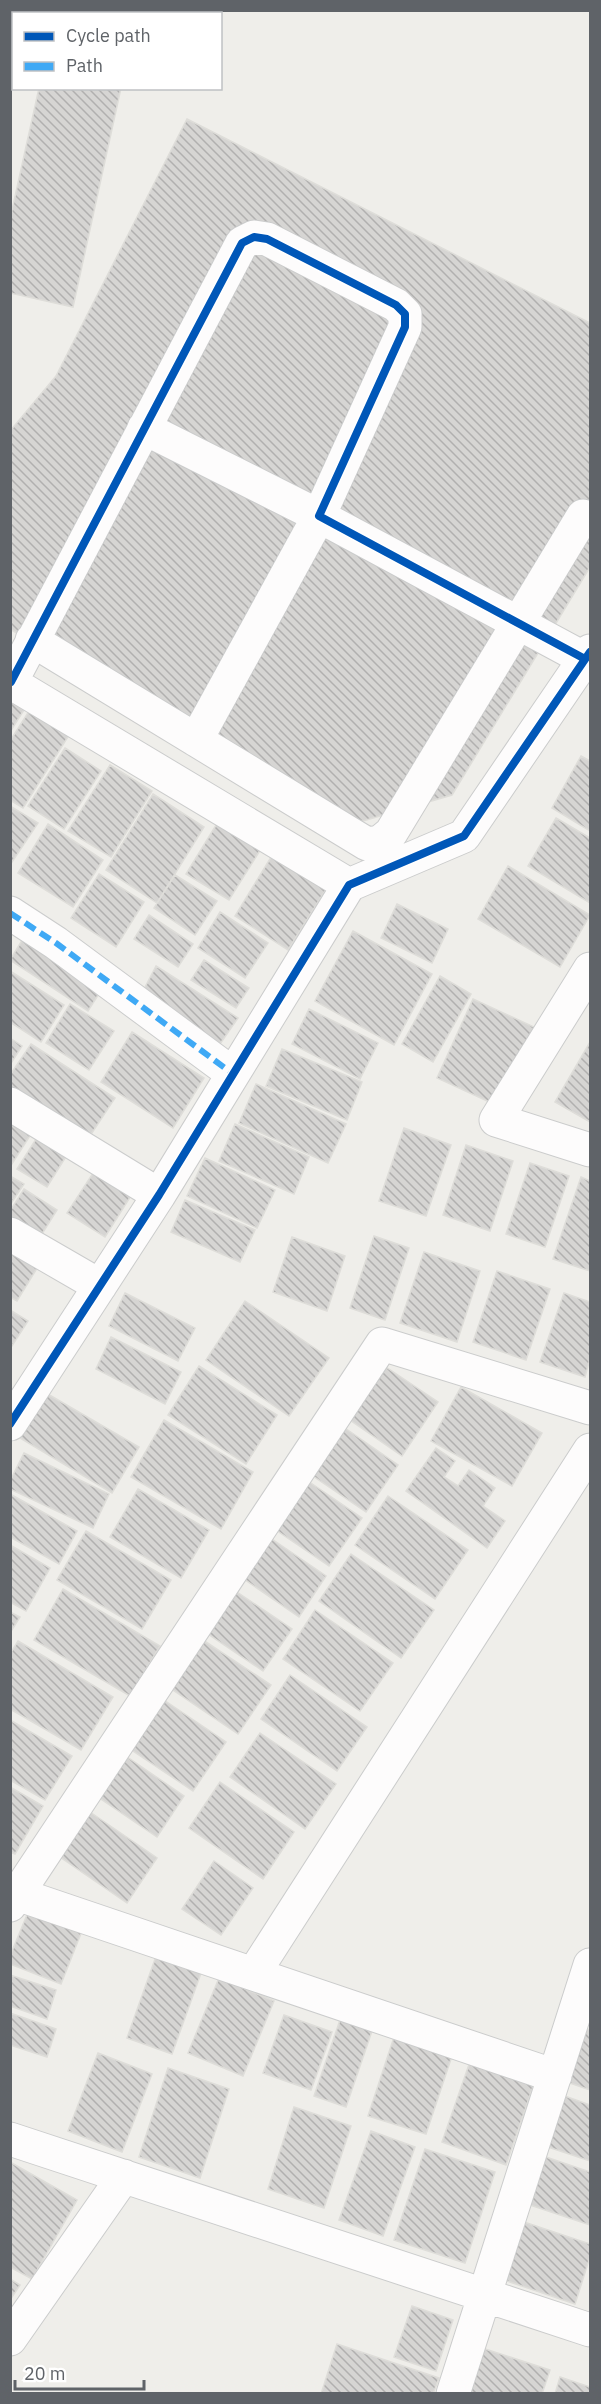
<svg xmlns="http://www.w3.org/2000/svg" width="601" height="2404" viewBox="0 0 601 2404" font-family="'IBM Plex Sans',sans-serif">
	<defs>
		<pattern id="building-back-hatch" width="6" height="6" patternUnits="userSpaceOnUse" patternTransform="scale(1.5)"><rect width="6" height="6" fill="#d6d5d3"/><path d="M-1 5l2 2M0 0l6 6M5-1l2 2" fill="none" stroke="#b1b0af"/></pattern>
	</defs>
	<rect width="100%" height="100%" fill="#efeeea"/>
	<path fill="url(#building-back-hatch)" stroke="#deddd9" stroke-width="1.5" d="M 39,88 L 121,88 L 73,307 L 10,293 L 10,219 Z
		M 187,119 L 590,323 L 590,567 L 452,795 L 339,828 L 10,629 L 10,431 L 56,376 Z
		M 10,701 L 24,710 L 10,732 Z
		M 31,708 L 71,732 L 23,808 L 10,800 L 10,741 Z
		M 65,748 L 101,771 L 64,829 L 28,806 Z
		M 581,756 L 590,761 L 590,831 L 552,808 Z
		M 110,765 L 152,791 L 111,857 L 68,831 Z
		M 153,794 L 204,827 L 157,903 L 106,870 Z
		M 10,806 L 38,823 L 10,865 Z
		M 221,817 L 264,844 L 229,900 L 186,874 Z
		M 556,818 L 590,838 L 590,903 L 528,866 Z
		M 48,824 L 103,860 L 73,907 L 18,873 Z
		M 276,849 L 330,883 L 288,950 L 235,916 Z
		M 508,866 L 590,915 L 560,967 L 478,919 Z
		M 99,874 L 144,902 L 116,947 L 71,918 Z
		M 175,875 L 217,901 L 195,935 L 154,908 Z
		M 397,904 L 448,929 L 432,963 L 381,938 Z
		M 220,912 L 268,943 L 245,978 L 198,948 Z
		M 149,915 L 193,944 L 178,967 L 134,939 Z
		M 353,931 L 432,974 L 394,1045 L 315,1001 Z
		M 27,932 L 104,986 L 88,1011 L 10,960 Z
		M 204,960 L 249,988 L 236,1008 L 191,980 Z
		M 156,966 L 238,1018 L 218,1047 L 141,995 Z
		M 10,971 L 64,1005 L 41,1042 L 10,1022 Z
		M 440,976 L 471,994 L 433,1062 L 402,1044 Z
		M 473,999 L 534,1027 L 498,1106 L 437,1078 Z
		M 70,1004 L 114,1031 L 89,1070 L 46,1043 Z
		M 309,1009 L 378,1043 L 360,1079 L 292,1044 Z
		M 132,1032 L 204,1078 L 173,1128 L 101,1082 Z
		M 10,1038 L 22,1046 L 10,1065 Z
		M 590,1042 L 590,1122 L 555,1102 Z
		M 31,1044 L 115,1098 L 86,1142 L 10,1094 L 10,1075 Z
		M 282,1049 L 362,1082 L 347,1120 L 266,1086 Z
		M 256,1084 L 346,1124 L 328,1163 L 239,1123 Z
		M 10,1117 L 33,1131 L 10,1167 Z
		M 235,1124 L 309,1157 L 294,1194 L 219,1161 Z
		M 43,1128 L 72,1147 L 47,1187 L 17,1169 Z
		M 404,1128 L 451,1145 L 426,1216 L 379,1201 Z
		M 466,1145 L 513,1161 L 490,1231 L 443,1215 Z
		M 205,1158 L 275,1190 L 257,1228 L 187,1196 Z
		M 530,1163 L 569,1176 L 545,1247 L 506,1234 Z
		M 97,1167 L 134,1191 L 105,1237 L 67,1213 Z
		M 10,1176 L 24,1184 L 10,1205 Z
		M 581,1177 L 590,1181 L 590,1271 L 553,1259 Z
		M 24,1189 L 57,1210 L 37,1242 L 10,1225 L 10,1211 Z
		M 185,1200 L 255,1230 L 240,1262 L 171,1232 Z
		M 374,1236 L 409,1248 L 385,1320 L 350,1308 Z
		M 292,1237 L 345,1256 L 327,1311 L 273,1292 Z
		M 10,1247 L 39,1265 L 17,1301 L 10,1297 Z
		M 424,1252 L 480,1271 L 457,1342 L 400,1323 Z
		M 497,1271 L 550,1289 L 526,1360 L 473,1342 Z
		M 125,1293 L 195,1328 L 178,1361 L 109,1326 Z
		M 564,1293 L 590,1302 L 590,1359 L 585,1377 L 540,1362 Z
		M 245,1301 L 329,1358 L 289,1416 L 206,1360 Z
		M 10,1310 L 28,1321 L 10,1349 Z
		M 111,1337 L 181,1372 L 165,1404 L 96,1369 Z
		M 383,1365 L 438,1402 L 402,1456 L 347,1418 Z
		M 199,1366 L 277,1415 L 246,1464 L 168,1415 Z
		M 461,1387 L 542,1433 L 512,1486 L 431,1441 Z
		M 46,1393 L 139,1447 L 112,1493 L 20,1438 Z
		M 164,1420 L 253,1472 L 221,1529 L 131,1477 Z
		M 342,1426 L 398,1465 L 366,1512 L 310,1474 Z
		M 436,1448 L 455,1461 L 444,1477 L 458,1486 L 469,1470 L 495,1488 L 483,1506 L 505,1521 L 487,1548 L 406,1491 Z
		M 24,1453 L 109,1494 L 93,1528 L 10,1489 L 10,1481 Z
		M 305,1479 L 362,1518 L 329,1566 L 273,1528 Z
		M 138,1489 L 209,1530 L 181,1578 L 110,1537 Z
		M 10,1494 L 77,1531 L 59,1564 L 10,1537 Z
		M 388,1496 L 468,1550 L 435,1599 L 355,1545 Z
		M 86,1531 L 171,1580 L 142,1629 L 57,1580 Z
		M 266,1535 L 326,1576 L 299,1617 L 238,1575 Z
		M 10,1545 L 50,1568 L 26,1611 L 10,1602 Z
		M 351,1554 L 434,1610 L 401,1658 L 319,1601 Z
		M 63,1589 L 160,1646 L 130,1696 L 34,1640 Z
		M 234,1590 L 292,1629 L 263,1671 L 205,1632 Z
		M 315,1610 L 393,1663 L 360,1711 L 283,1659 Z
		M 10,1612 L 20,1617 L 10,1633 Z
		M 200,1638 L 271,1685 L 238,1734 L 167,1686 Z
		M 18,1641 L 113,1697 L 81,1750 L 10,1709 L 10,1654 Z
		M 290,1675 L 367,1727 L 337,1771 L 261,1719 Z
		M 158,1696 L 226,1742 L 193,1791 L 124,1745 Z
		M 10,1720 L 72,1756 L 45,1800 L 10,1780 Z
		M 260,1733 L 336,1784 L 305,1829 L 230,1777 Z
		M 120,1752 L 184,1796 L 157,1837 L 92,1793 Z
		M 220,1782 L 294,1832 L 263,1879 L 189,1828 Z
		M 10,1787 L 43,1806 L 15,1854 L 10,1852 Z
		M 90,1812 L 157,1858 L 127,1903 L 60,1857 Z
		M 214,1861 L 253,1888 L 221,1935 L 182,1909 Z
		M 29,1910 L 82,1931 L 61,1984 L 10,1964 L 10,1956 Z
		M 160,1945 L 205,1962 L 172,2054 L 127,2038 Z
		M 10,1975 L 56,1990 L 47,2019 L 10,2006 Z
		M 219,1978 L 274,2001 L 243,2076 L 188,2053 Z
		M 10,2013 L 56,2029 L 47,2057 L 10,2045 Z
		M 284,2015 L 332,2032 L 311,2090 L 263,2073 Z
		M 340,2020 L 372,2031 L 346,2107 L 314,2096 Z
		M 582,2027 L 590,2030 L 590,2090 L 564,2081 Z
		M 396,2031 L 454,2050 L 426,2134 L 368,2116 Z
		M 98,2053 L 152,2074 L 122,2152 L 68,2131 Z
		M 472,2056 L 536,2078 L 506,2165 L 442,2142 Z
		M 168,2068 L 229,2089 L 200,2178 L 139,2157 Z
		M 562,2095 L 590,2105 L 590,2161 L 545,2146 Z
		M 294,2107 L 351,2126 L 324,2208 L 268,2189 Z
		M 371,2131 L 415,2147 L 383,2236 L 339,2220 Z
		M 425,2149 L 495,2172 L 465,2263 L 394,2240 Z
		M 546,2157 L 590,2172 L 590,2225 L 530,2205 Z
		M 10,2162 L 77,2200 L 32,2279 L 10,2267 Z
		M 524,2222 L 590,2244 L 590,2257 L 575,2304 L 504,2280 Z
		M 10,2279 L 20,2285 L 10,2300 Z
		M 412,2306 L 453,2320 L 436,2371 L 394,2357 Z
		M 337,2344 L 439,2378 L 433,2394 L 321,2394 Z
		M 479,2347 L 550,2370 L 542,2394 L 463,2394 Z
		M 560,2377 L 590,2387 L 590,2394 L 555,2394 Z"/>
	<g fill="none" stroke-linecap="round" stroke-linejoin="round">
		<g stroke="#cbcccc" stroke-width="35">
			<path id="street" d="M 144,428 L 319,516 L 196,740
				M 32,640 L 367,844 L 380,842 L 391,833 L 583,516
				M 10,682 L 349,885
				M 11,682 L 242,243 L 254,237 L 267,239 L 396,305 L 405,314 L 405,327 L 319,516 L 585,659
				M 10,913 L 56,943 L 233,1074
				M 590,969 L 496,1120 L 590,1150
				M 10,1104 L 159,1195
				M 10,1234 L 100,1286
				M 10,1424 L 159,1195 L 349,885 L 464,836 L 590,651
				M 17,1894 L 555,2076
				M 10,1905 L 382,1344 L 590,1408
				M 254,1973 L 590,1450
				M 10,2139 L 590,2330
				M 10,2339 L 124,2176
				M 453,2394 L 590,1965"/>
		</g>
		<use href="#street" stroke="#fdfcfc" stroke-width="33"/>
		<path stroke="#3fa9f5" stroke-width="6" stroke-dasharray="12 6" stroke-linecap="butt" d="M 10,913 L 56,943 L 233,1074"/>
		<g stroke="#fff" stroke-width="11">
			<path id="cycleway" d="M 11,682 L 242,243 L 254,237 L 267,239 L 396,305 L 405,314 L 405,327 L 319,516 L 585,659
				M 10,1424 L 159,1195 L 349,885 L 464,836 L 590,652"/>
		</g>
		<use href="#cycleway" stroke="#0057b8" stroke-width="8"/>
	</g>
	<rect width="601" height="2404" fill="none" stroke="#5f6368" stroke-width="24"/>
	<rect x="12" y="12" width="210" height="78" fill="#ffffff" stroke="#bfc1c3" stroke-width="1.5"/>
	<rect x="24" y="32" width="30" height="9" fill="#0057b8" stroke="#bfc1c3" stroke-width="1.5"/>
	<text x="66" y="42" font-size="18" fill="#5f6368">Cycle path</text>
	<rect x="24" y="62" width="30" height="9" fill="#3fa9f5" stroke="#bfc1c3" stroke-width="1.5"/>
	<text x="66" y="72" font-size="18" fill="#5f6368">Path</text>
	<path d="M15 2380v9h129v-9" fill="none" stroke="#5f6368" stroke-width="3"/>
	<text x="24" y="2380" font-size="18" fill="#5f6368" stroke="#ffffff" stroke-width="4.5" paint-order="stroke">20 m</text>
</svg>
